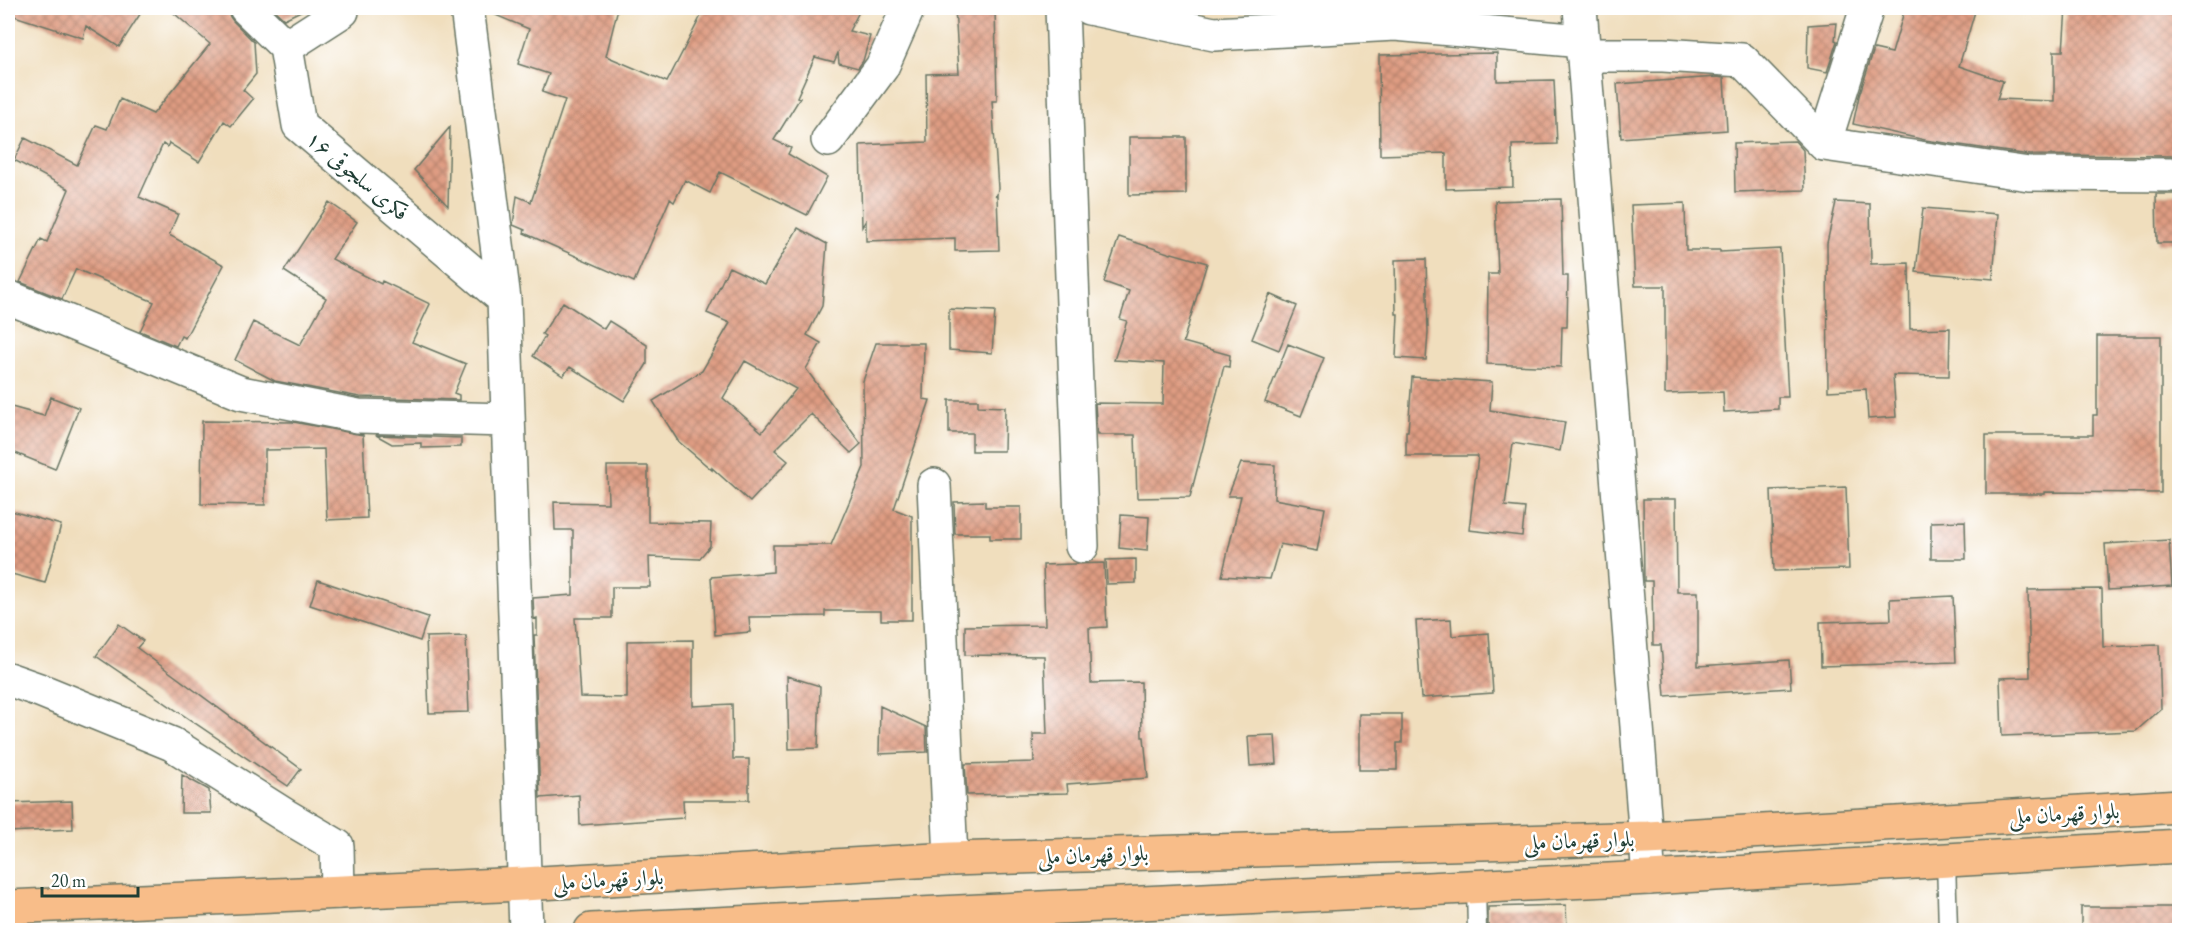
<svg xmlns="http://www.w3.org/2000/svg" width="2187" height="938" viewBox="0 0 2187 938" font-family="'EB Garamond',Amiri,serif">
	<defs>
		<pattern id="building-cross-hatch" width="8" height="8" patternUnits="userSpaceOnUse" patternTransform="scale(1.5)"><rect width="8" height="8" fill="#df9c82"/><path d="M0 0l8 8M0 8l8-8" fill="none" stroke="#b4806b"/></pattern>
	</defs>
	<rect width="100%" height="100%" fill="#fff"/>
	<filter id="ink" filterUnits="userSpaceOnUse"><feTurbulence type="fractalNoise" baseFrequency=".0167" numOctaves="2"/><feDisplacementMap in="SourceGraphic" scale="12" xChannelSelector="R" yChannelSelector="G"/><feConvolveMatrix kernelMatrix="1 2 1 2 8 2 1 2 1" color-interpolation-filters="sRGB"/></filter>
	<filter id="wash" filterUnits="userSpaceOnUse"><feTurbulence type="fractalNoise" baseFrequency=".008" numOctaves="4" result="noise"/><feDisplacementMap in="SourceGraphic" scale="24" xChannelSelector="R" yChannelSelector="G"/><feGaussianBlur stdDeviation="1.35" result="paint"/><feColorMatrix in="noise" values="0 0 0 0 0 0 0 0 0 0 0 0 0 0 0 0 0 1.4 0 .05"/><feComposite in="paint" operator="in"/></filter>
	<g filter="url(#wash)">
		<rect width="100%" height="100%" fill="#f0debd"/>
		<g id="blocks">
			<path fill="url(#building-cross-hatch)" fill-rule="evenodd" d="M 8,8 L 144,8 L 119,47 L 86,26 L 83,38 L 8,14 Z
				M 168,8 L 228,8 L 228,14 L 233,21 L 254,42 L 256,74 L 243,90 L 253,99 L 231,126 L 224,121 L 199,162 L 169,143 L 167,147 L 163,144 L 139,197 L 178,214 L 169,235 L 224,265 L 185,338 L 181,336 L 176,346 L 140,331 L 154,302 L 76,269 L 62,299 L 20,282 L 41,239 L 47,242 L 69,189 L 14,160 L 25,138 L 77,165 L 96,125 L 107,129 L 120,99 L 153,114 L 210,44 Z
				M 272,8 L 307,8 L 284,19 Z
				M 486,8 L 618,8 L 606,56 L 667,82 L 705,8 L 861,8 L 849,31 L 870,36 L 863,61 L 858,68 L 839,63 L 838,53 L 834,62 L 815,57 L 797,97 L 800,98 L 774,140 L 791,148 L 788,154 L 827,177 L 807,215 L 720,172 L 710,193 L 685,180 L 674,202 L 670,199 L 634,282 L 524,233 L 525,230 L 513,225 L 517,196 L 531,202 L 565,100 L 542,92 L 549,74 L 518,64 L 529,29 L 486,11 Z
				M 955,8 L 995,8 L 997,101 L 992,101 L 998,188 L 997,195 L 995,195 L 997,196 L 999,250 L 955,251 L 955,238 L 866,241 L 866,220 L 862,227 L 860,145 L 927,142 L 926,74 L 959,73 Z
				M 1905,8 L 1976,8 L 1959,66 L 2003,81 L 1997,99 L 2054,101 L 2054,51 L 2063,51 L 2066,8 L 2180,8 L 2180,156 L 2030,155 L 1925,140 L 1853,124 L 1859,96 L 1874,49 L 1892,53 Z
				M 1837,23 L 1835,40 L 1837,41 L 1827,72 L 1807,68 L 1808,25 Z
				M 1497,53 L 1497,81 L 1554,80 L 1557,144 L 1512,145 L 1513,187 L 1446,189 L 1446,153 L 1380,155 L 1379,55 Z
				M 1717,77 L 1724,78 L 1727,130 L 1621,138 L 1617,84 Z
				M 450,127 L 448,206 L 414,170 Z
				M 1129,137 L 1186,137 L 1186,194 L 1129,195 Z
				M 1795,141 L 1803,150 L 1805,190 L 1735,192 L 1734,143 Z
				M 2156,194 L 2180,194 L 2180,243 L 2157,243 Z
				M 1561,199 L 1563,276 L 1568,276 L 1567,327 L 1562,327 L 1561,367 L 1487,364 L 1488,274 L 1498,274 L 1495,201 Z
				M 329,202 L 357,222 L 332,259 L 381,284 L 382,281 L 430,304 L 412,342 L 466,364 L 454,393 L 459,395 L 459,400 L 360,397 L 275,381 L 235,360 L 253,322 L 300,345 L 326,298 L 284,271 Z
				M 1836,202 L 1870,204 L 1871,264 L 1909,263 L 1910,329 L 1950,328 L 1949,376 L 1893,375 L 1896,417 L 1868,419 L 1866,389 L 1828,391 L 1827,243 Z
				M 1685,203 L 1686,250 L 1720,250 L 1720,252 L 1780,249 L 1788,397 L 1778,397 L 1778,409 L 1724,412 L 1723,392 L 1665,394 L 1665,286 L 1635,286 L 1631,205 Z
				M 1923,208 L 1998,214 L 1993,279 L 1916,272 Z
				M 798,228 L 827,244 L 822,306 L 807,335 L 821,343 L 806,369 L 861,444 L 851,453 L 811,414 L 775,450 L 788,461 L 750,502 L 712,468 L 712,470 L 678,441 L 653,401 L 702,371 L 730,323 L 707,313 L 729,267 L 765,284 ZM 745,361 L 796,389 L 762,432 L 723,398 Z
				M 1119,237 L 1171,254 L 1172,253 L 1207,263 L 1183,342 L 1230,355 L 1229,367 L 1224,366 L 1190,497 L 1137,498 L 1135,435 L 1097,435 L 1095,403 L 1163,404 L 1164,363 L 1114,360 L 1127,321 L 1120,319 L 1129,291 L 1104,282 Z
				M 1426,259 L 1428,332 L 1426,360 L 1396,358 L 1398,314 L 1396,314 L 1395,260 Z
				M 1270,294 L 1297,306 L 1279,350 L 1252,339 Z
				M 563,302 L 604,329 L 609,321 L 647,345 L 647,364 L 624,401 L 570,367 L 563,376 L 533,356 L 545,336 L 542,334 Z
				M 949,309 L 995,311 L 992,353 L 949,350 Z
				M 2097,336 L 2161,336 L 2161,493 L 2045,492 L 2045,494 L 1986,494 L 1986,435 L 2093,435 L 2093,415 L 2097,415 Z
				M 876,343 L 924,343 L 923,399 L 930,400 L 894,509 L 912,516 L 912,620 L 881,620 L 881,611 L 825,611 L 825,616 L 749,617 L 750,632 L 715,635 L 711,577 L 773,572 L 773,545 L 831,545 L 864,467 L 863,381 Z
				M 1288,344 L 1324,358 L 1301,416 L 1265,402 Z
				M 1412,377 L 1492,382 L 1490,410 L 1565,422 L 1560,451 L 1513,443 L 1505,506 L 1525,508 L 1522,536 L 1469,530 L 1478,456 L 1406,456 L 1406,431 L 1408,431 Z
				M 51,397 L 79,408 L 55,469 L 8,450 L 8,406 L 44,416 Z
				M 949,400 L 978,400 L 978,406 L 1005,407 L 1004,451 L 972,451 L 972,433 L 949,433 Z
				M 202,421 L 293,422 L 363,435 L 367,518 L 327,520 L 324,449 L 265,450 L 265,505 L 201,504 Z
				M 376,435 L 461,438 L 461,447 L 421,448 L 421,443 L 392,444 Z
				M 1241,463 L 1275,465 L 1274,499 L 1325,508 L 1317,551 L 1280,544 L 1270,579 L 1222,576 L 1241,496 L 1228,496 Z
				M 607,466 L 648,466 L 648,522 L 711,523 L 710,546 L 699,559 L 649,557 L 650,587 L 612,587 L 612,618 L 575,618 L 580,697 L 627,698 L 627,641 L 693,640 L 693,706 L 732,704 L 733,759 L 749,759 L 749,800 L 683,800 L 684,818 L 580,825 L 579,795 L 540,798 L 534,635 L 537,635 L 537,618 L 534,619 L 533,598 L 573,595 L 573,530 L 555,530 L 554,502 L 608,503 Z
				M 1846,487 L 1849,569 L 1774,571 L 1771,490 Z
				M 1643,499 L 1676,499 L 1677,592 L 1698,592 L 1698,666 L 1789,660 L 1791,688 L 1665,696 L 1661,645 L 1653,645 L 1652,581 L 1644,581 Z
				M 985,501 L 985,507 L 1021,507 L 1021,539 L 990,539 L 990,534 L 955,534 L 954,502 Z
				M 8,510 L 61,525 L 45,583 L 8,573 Z
				M 1121,515 L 1149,517 L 1147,551 L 1119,548 Z
				M 1965,521 L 1966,559 L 1931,559 L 1931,522 Z
				M 2169,540 L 2172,586 L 2108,590 L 2105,544 Z
				M 1136,559 L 1136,583 L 1107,584 L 1106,560 Z
				M 1104,563 L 1107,627 L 1089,628 L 1091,683 L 1141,682 L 1142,737 L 1144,737 L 1148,778 L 1067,784 L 1068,793 L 967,795 L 965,764 L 1034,762 L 1033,734 L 1047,734 L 1044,656 L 965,655 L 965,626 L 1045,625 L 1043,565 Z
				M 318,580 L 428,617 L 420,641 L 310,605 Z
				M 2102,589 L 2103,647 L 2159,645 L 2161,709 L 2136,731 L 2002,736 L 2000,678 L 2030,677 L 2028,590 Z
				M 1953,596 L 1956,662 L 1821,666 L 1820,622 L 1891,620 L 1890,599 Z
				M 1451,619 L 1452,636 L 1489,633 L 1493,693 L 1421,698 L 1416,621 Z
				M 119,624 L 143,641 L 137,648 L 301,769 L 288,786 L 96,656 Z
				M 466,636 L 469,712 L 429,713 L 426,637 Z
				M 787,676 L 820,686 L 818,748 L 789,749 Z
				M 880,706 L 926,727 L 927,752 L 879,754 Z
				M 1359,714 L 1402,714 L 1402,743 L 1397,743 L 1397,770 L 1359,770 Z
				M 1275,735 L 1277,764 L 1250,766 L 1248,736 Z
				M 182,775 L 209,790 L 211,813 L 181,813 Z
				M 72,801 L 73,829 L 8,832 L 8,803 Z
				M 1566,905 L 1567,930 L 1488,930 L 1488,907 Z
				M 2081,907 L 2180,907 L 2180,930 L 2081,930 Z"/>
		</g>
	</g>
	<g filter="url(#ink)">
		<use href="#blocks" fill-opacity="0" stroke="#687564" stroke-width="1.5"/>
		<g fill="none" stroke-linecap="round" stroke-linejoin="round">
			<g stroke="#687564" stroke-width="21">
				<path id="service" d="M 1946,860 L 1948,930
					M 1476,886 L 1477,930"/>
			</g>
			<g stroke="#687564" stroke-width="36">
				<path id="minor" d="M 246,8 L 286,47
					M 342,8 L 342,11 L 286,47 L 299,125 L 504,299
					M 467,8 L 504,299 L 526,930
					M 1062,8 L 1082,546
					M 1089,8 L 1214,34 L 1395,24 L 1582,41
					M 1580,8 L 1649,878
					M 1583,55 L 1663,55 L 1742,60 L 1824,144 L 2029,174 L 2180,175
					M 828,140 L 882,67 L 908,8
					M 1824,144 L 1867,8
					M 8,297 L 241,393 L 358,416 L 507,420
					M 934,485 L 951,859
					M 8,679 L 42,691 L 172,744 L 286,816 L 337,846 L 338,892"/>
			</g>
			<g stroke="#687564" stroke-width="36">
				<path id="trunk" d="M 8,907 L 523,884 L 951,859 L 1648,838 L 2180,806
					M 591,930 L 1649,878 L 2180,846"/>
			</g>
			<use href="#service" stroke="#fff" stroke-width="18"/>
			<use href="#minor" stroke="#fff" stroke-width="33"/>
			<use href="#trunk" stroke="#f8bd89" stroke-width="33"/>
		</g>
	</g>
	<g text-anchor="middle" stroke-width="5" stroke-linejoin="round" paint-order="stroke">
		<g font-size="22" fill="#1f3d34" stroke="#fff">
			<text transform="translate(358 175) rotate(40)" y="8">فکری سلجوقی ۱۶</text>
			<text transform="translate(2064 813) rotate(-3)" y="8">بلوار قهرمان ملی</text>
			<text transform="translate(1579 840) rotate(-2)" y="8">بلوار قهرمان ملی</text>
			<text transform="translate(1093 854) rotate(-2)" y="8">بلوار قهرمان ملی</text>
			<text transform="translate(608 879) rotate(-3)" y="8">بلوار قهرمان ملی</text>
		</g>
	</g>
	<rect width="2187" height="938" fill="none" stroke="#fff" stroke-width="30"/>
	<path d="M42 887v9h96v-9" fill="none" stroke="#1f3d34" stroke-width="3"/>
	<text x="51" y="887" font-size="18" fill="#1f3d34" stroke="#ffffff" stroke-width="4.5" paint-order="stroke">20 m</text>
</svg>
